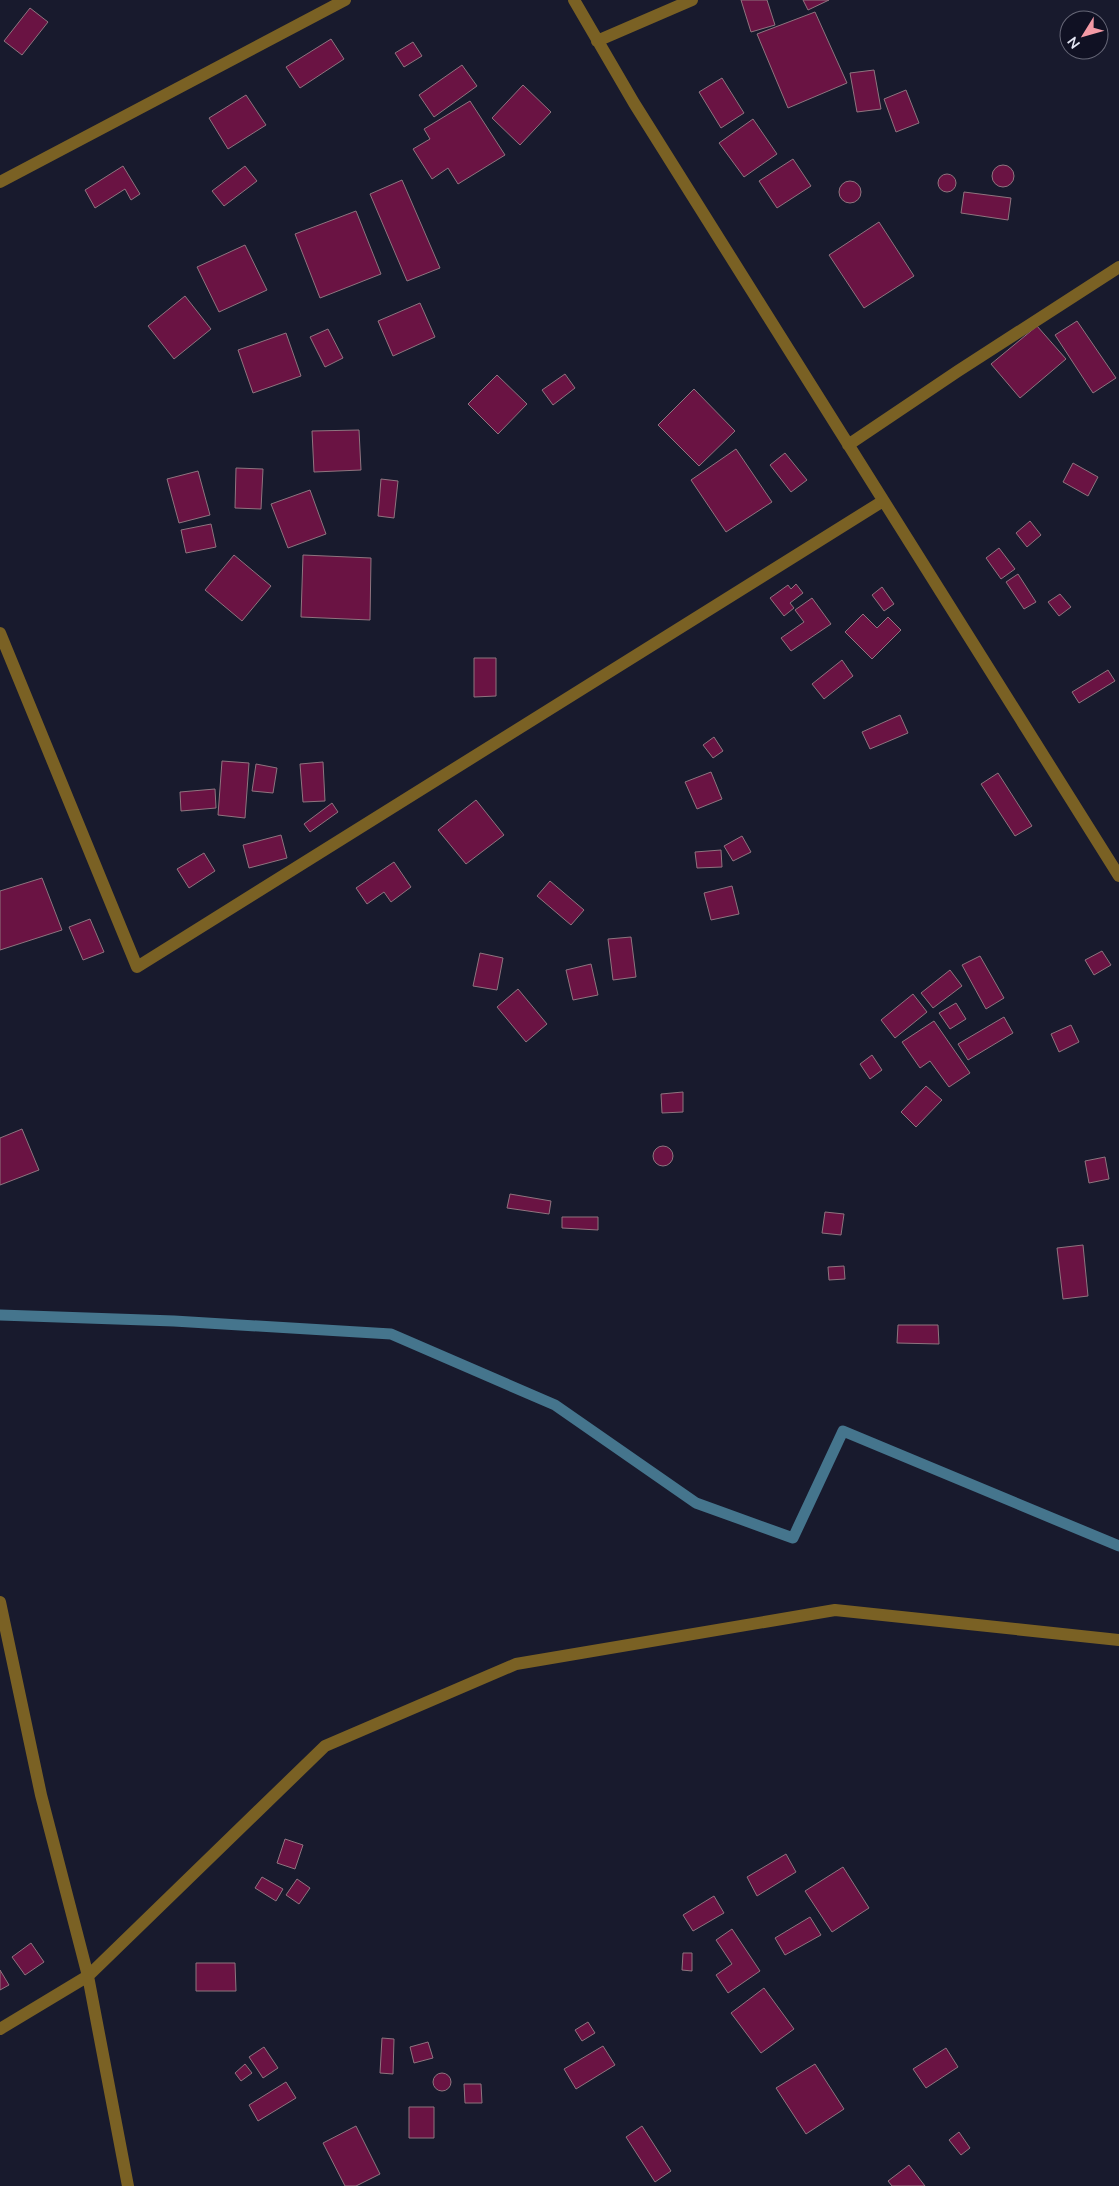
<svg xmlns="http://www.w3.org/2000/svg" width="1119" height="2186" viewBox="0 0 1119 2186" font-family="Mulish,sans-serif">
	<rect width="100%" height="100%" fill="#181a2d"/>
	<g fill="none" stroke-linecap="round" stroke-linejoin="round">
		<path stroke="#45758d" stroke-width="11" d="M 0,1315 L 174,1321 L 391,1334 L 555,1405 L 696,1503 L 793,1538 L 843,1431 L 1119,1546"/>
	</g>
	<path fill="#6a1343" stroke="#8e747f" d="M 741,0 L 767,0 L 775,25 L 751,32 Z
		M 803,0 L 829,0 L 808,10 Z
		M 30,8 L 48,22 L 22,55 L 4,41 Z
		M 815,12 L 847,83 L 788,108 L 757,34 Z
		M 331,39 L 344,59 L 300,88 L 286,67 Z
		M 413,42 L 422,56 L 404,67 L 395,53 Z
		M 462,65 L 477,86 L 434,117 L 419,95 Z
		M 874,70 L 881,109 L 857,112 L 850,73 Z
		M 722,78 L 744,113 L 721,128 L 699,92 Z
		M 523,85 L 551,112 L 520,145 L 492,118 Z
		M 906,90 L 919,123 L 896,132 L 884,99 Z
		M 246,95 L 266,125 L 228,149 L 209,118 Z
		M 470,101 L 505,155 L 458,184 L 448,168 L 432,179 L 413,149 L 430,139 L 424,129 Z
		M 753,119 L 777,154 L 744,177 L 719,143 Z
		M 793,159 L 811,186 L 777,208 L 759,181 Z
		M992 176a11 11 0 1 1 22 0a11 11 0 1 1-22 0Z
		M 123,166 L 140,194 L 131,200 L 125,189 L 95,208 L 85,190 Z
		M 245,166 L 257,181 L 224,206 L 212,191 Z
		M938 183a9 9 0 1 1 18 0a9 9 0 1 1-18 0Z
		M 402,180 L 440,268 L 407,281 L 370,194 Z
		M839 192a11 11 0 1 1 22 0a11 11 0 1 1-22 0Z
		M 964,192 L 1011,198 L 1008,220 L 961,213 Z
		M 356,211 L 381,274 L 320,298 L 295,234 Z
		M 879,222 L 914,276 L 864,308 L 829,255 Z
		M 245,245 L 267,290 L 219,312 L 197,267 Z
		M 185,296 L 211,329 L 174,359 L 148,326 Z
		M 420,303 L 435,337 L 393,356 L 378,321 Z
		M 1077,321 L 1116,378 L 1093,393 L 1055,335 Z
		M 1037,326 L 1066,359 L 1020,398 L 991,364 Z
		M 328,329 L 343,358 L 325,367 L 310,337 Z
		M 286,333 L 301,376 L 253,393 L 238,350 Z
		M 565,374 L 575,388 L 553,405 L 542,390 Z
		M 497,375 L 527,404 L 498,434 L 468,404 Z
		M 694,389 L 735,431 L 699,466 L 658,425 Z
		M 359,430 L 361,470 L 314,472 L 312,431 Z
		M 736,449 L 772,502 L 726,532 L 691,480 Z
		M 785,453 L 807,480 L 791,492 L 770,465 Z
		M 1073,463 L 1098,477 L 1088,496 L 1063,482 Z
		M 236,468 L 263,469 L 261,509 L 235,508 Z
		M 198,471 L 210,515 L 179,523 L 167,479 Z
		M 381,479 L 398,481 L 394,518 L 378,516 Z
		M 310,490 L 326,534 L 288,548 L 271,504 Z
		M 1030,521 L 1041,535 L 1027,547 L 1016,533 Z
		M 211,524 L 216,547 L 186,553 L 181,530 Z
		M 999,548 L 1015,569 L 1001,579 L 986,558 Z
		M 234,555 L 271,586 L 242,621 L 205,590 Z
		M 303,555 L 371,558 L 370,620 L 301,617 Z
		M 1018,574 L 1036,602 L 1024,609 L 1006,582 Z
		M 796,584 L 803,593 L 790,603 L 794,608 L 784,616 L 770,598 L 788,585 L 791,589 Z
		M 882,587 L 894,604 L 884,611 L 872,595 Z
		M 1060,594 L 1071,607 L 1059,616 L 1048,602 Z
		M 812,598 L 831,624 L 791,651 L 781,638 L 804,622 L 795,610 Z
		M 863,614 L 877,628 L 888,617 L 901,630 L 872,659 L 845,632 Z
		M 474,658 L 496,658 L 496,696 L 474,697 Z
		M 842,660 L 853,676 L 824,699 L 812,684 Z
		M 1108,670 L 1115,681 L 1079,703 L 1072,692 Z
		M 900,715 L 908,733 L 870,749 L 862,732 Z
		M 714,737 L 723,751 L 713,758 L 703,745 Z
		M 222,761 L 249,763 L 245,818 L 218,815 Z
		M 323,762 L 325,801 L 303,802 L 300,764 Z
		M 256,764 L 277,768 L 273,793 L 252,791 Z
		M 711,772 L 722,799 L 697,809 L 685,782 Z
		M 998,773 L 1032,826 L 1015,836 L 981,784 Z
		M 215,789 L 216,808 L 181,811 L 180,792 Z
		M 476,800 L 504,835 L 466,864 L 438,830 Z
		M 332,803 L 338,812 L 310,832 L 304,824 Z
		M 281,835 L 287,858 L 249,868 L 243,845 Z
		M 742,836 L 751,852 L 733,861 L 724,846 Z
		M 721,850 L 722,867 L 697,868 L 695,852 Z
		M 204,853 L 215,871 L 189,888 L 177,869 Z
		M 394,862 L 411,887 L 391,902 L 384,892 L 367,904 L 356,888 Z
		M 42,878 L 62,930 L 0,950 L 0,891 Z
		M 550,881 L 584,910 L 571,925 L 537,896 Z
		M 732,886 L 739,914 L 711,920 L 704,893 Z
		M 90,919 L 104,952 L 83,960 L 69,927 Z
		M 631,937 L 636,977 L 613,980 L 608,939 Z
		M 1102,951 L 1111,965 L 1094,975 L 1085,960 Z
		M 480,953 L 503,958 L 497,990 L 473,986 Z
		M 980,956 L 1004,998 L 986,1009 L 962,965 Z
		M 591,964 L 598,995 L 573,1000 L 566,970 Z
		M 950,970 L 962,986 L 933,1008 L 921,993 Z
		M 518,989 L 547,1024 L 526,1042 L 497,1007 Z
		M 913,994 L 927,1012 L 895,1038 L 881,1020 Z
		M 956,1003 L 966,1019 L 950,1029 L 939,1013 Z
		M 1004,1017 L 1013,1033 L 968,1060 L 958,1044 Z
		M 934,1021 L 970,1073 L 949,1087 L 930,1061 L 920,1068 L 902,1042 Z
		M 1071,1025 L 1079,1042 L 1059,1052 L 1051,1034 Z
		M 872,1055 L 882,1070 L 870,1079 L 860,1064 Z
		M 926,1086 L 942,1100 L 916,1127 L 901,1112 Z
		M 683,1092 L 683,1112 L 662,1113 L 661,1094 Z
		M 22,1129 L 39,1170 L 0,1185 L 0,1138 Z
		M653 1156a10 10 0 1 1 20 0a10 10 0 1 1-20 0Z
		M 1105,1157 L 1109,1179 L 1089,1183 L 1085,1161 Z
		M 510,1194 L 551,1201 L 549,1214 L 507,1208 Z
		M 825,1212 L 844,1214 L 841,1235 L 822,1233 Z
		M 562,1217 L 598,1217 L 598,1230 L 562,1228 Z
		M 1083,1245 L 1088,1296 L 1063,1299 L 1057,1248 Z
		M 844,1266 L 845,1279 L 829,1280 L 828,1267 Z
		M 898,1325 L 938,1325 L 939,1344 L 897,1343 Z
		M 285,1839 L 303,1845 L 295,1869 L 277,1863 Z
		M 786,1854 L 796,1872 L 757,1896 L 747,1877 Z
		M 843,1867 L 869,1908 L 832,1932 L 805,1891 Z
		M 262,1877 L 283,1889 L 276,1901 L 255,1888 Z
		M 297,1879 L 310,1888 L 299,1904 L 286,1895 Z
		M 714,1896 L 724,1913 L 693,1931 L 683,1915 Z
		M 810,1917 L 821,1935 L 785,1955 L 775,1938 Z
		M 732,1929 L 760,1971 L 728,1993 L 716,1975 L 732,1964 L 716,1940 Z
		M 31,1943 L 44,1962 L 25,1975 L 12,1957 Z
		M 683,1953 L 692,1953 L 692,1971 L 682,1970 Z
		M 196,1963 L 235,1963 L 236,1991 L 196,1991 Z
		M 0,1970 L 9,1985 L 0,1990 Z
		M 764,1988 L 794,2029 L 761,2053 L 731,2013 Z
		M 588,2022 L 595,2033 L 582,2041 L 575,2030 Z
		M 382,2038 L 394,2039 L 393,2074 L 380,2073 Z
		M 428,2042 L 433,2058 L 414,2063 L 410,2047 Z
		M 603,2046 L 615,2065 L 576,2089 L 564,2069 Z
		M 264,2047 L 278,2068 L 263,2078 L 249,2057 Z
		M 946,2048 L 958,2067 L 926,2088 L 913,2069 Z
		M 245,2064 L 252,2073 L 241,2081 L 235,2073 Z
		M 815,2064 L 844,2109 L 806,2134 L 776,2088 Z
		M433 2082a9 9 0 1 1 18 0a9 9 0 1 1-18 0Z
		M 286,2082 L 296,2098 L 258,2121 L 249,2105 Z
		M 464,2084 L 481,2084 L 482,2103 L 465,2103 Z
		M 409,2107 L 434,2107 L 434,2138 L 409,2138 Z
		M 356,2126 L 380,2174 L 356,2186 L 345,2186 L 323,2143 Z
		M 642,2126 L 671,2171 L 655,2182 L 626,2137 Z
		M 959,2132 L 970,2148 L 961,2155 L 949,2140 Z
		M 909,2165 L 925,2186 L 892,2186 L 888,2181 Z"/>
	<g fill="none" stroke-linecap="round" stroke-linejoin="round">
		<path stroke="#7a6124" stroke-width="12" d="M 574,0 L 634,103 L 1119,876
			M 597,41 L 692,0
			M 0,182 L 345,0
			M 848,445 L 958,371 L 1119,267
			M 0,633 L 137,967 L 883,501
			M 0,1602 L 41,1795 L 88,1976 L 128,2186
			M 0,2029 L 88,1976 L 325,1746 L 516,1664 L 835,1610 L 1119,1640"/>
	</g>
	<g transform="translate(1084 35) rotate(233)"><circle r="24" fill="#101123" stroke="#666777"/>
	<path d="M0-4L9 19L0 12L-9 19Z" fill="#f49aa5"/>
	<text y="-8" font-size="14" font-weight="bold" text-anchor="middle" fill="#e6e8f5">N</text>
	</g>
</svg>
